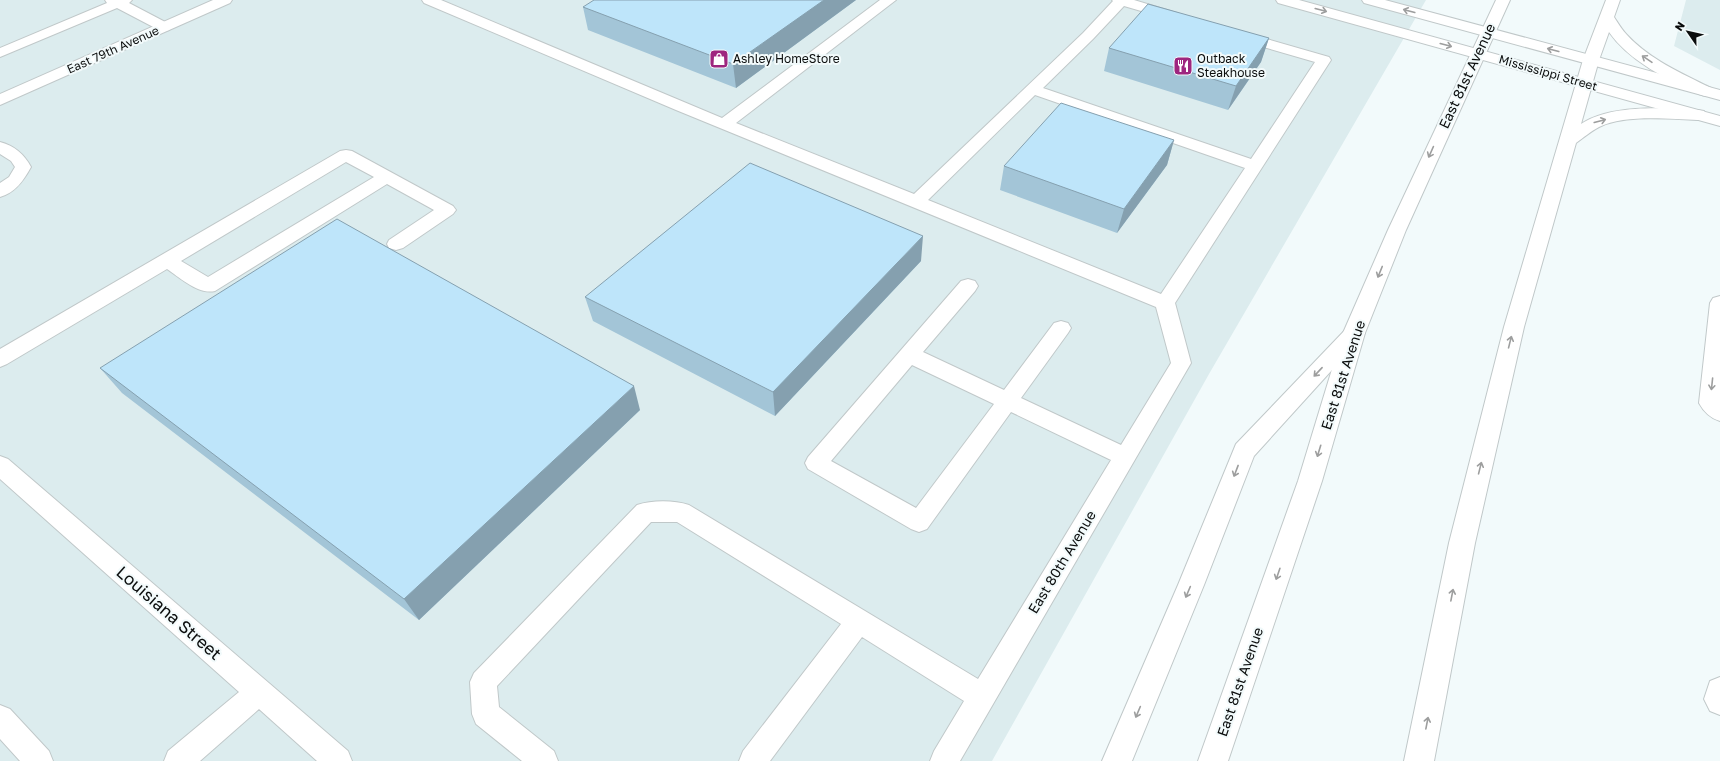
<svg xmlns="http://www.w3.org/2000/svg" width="1720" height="761" viewBox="0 0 1720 761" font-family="'Golos Text',sans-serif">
	<rect width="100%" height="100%" fill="#f2fafb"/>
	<path fill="#dcecee" d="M 0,0 L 1426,0 L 1209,374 L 992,761 L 0,761 Z
		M 1686,0 L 1720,0 L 1720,70 L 1674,46 Z"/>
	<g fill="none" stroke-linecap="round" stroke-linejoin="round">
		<g stroke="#c0c8c9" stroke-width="2">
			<path id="service" d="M 105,0 L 132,0 L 129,3 L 169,24 L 171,27 L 169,30 L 164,31 L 159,30 L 117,8 L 0,57 L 0,48 L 107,3 Z
				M 422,0 L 441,0 L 722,118 L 880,0 L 896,0 L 736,123 L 914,194 L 1083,33 L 1113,1 L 1112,0 L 1134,0 L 1177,13 L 1179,16 L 1177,19 L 1172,20 L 1124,6 L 1093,39 L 1043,88 L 1251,159 L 1315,62 L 1236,39 L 1234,36 L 1236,33 L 1241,32 L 1246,33 L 1329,57 L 1331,60 L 1175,303 L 1191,363 L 960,761 L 930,761 L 934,751 L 964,701 L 862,637 L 770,761 L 739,761 L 743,751 L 841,624 L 677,522 L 651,522 L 497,686 L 499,707 L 554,751 L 558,761 L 522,761 L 476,724 L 472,714 L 470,682 L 474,673 L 637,505 C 652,500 674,500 689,505 L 978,679 L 1111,460 L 1011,412 L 927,529 L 919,532 L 911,529 L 808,469 L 805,463 L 808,457 L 961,281 L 968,279 L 975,281 L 978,286 L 975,291 L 923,352 L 1004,390 L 1054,323 L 1061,321 L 1068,323 L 1071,328 L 1068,333 L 1021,398 L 1121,445 L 1171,363 L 1156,307 L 676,110 L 424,3 ZM 1035,95 L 1245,168 L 1161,294 L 928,200 ZM 912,365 L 994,404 L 916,508 L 831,461 Z
				M 0,142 C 15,146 24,154 31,167 C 24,180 15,193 0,197 L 0,183 L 9,177 L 15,167 L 11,161 L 0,154 Z
				M 346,150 L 352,151 L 453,206 L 456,210 L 453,214 L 403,248 L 396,250 L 389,248 L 387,244 L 389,240 L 434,210 L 387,184 L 215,291 C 199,295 180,278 167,269 L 7,364 L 0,367 L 0,349 L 340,151 ZM 346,162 L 374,177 L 208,277 L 181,261 Z
				M 1720,296 L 1720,421 C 1710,418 1704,412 1699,403 L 1710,303 L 1713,298 Z
				M 0,456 L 8,459 L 348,751 L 352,761 L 317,761 L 259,709 L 200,761 L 164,761 L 168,751 L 239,692 L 0,479 Z
				M 1720,677 L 1720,715 L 1710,711 L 1704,699 L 1710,681 Z
				M 0,705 L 10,709 L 49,751 L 53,761 L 20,761 L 0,739 Z"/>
		</g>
		<g stroke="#c0c8c9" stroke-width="2">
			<path id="minor" d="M 213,0 L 232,0 L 230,3 L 0,105 L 0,94 Z"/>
		</g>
		<g stroke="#c0c8c9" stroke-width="2">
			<path id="tertiary" d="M 1276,0 L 1299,0 L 1720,116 L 1720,126 L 1278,3 Z
				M 1362,0 L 1385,0 L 1720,90 L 1720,100 L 1364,3 Z"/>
		</g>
		<g stroke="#c0c8c9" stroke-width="2">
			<path id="primary" d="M 1354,325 L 1361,328 L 1365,333 L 1322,481 L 1228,761 L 1198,761 L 1298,481 L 1343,333 L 1347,328 Z"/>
		</g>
		<g stroke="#c0c8c9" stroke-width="2">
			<path id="trunk" d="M 1496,0 L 1510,0 L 1406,230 L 1365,333 L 1361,338 L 1354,341 L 1347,338 L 1343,333 L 1388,230 Z
				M 1606,0 L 1620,0 L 1614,17 C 1618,23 1622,30 1627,35 C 1649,59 1681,73 1711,88 L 1713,91 L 1711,94 L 1705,96 L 1699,94 C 1667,79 1630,62 1609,32 L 1599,60 L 1581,124 C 1611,104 1664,108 1698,110 L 1704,111 L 1706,115 L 1704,119 L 1698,120 C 1670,119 1624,114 1599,127 C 1591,131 1583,138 1576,143 L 1524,327 L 1475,543 L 1434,761 L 1404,761 L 1449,543 L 1504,327 L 1583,60 Z"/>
		</g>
		<g stroke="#c0c8c9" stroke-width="2">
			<path id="motorway" d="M 1354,325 L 1361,328 L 1365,333 L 1361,338 L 1254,456 L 1204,585 L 1132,761 L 1102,761 L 1178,585 L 1236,444 L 1347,328 Z"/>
		</g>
		<use href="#service" fill="#fff" fill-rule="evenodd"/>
		<use href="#minor" fill="#fff" fill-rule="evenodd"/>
		<use href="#tertiary" fill="#fff" fill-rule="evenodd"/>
		<use href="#primary" fill="#fff" fill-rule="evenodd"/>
		<use href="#trunk" fill="#fff" fill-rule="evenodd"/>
		<use href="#motorway" fill="#fff" fill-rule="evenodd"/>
	</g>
	<path fill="#a3c5d7" d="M 856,0 L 736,88 L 588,30 L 583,7 Z
		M 1269,38 L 1261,62 L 1228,110 L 1104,71 L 1109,48 Z
		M 1174,140 L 1167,165 L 1117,233 L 1000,190 L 1004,166 Z
		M 921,261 L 775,416 L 593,321 L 585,297 Z
		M 100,368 L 640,410 L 419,620 L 122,393 Z"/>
	<path fill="#85a0af" d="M 824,0 L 856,0 L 736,88 L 733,64 Z
		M 1269,38 L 1261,62 L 1228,110 L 1236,86 Z
		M 1174,140 L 1167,165 L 1117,233 L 1124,209 Z
		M 923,236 L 921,261 L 775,416 L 773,392 Z
		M 634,386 L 640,410 L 419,620 L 404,599 Z"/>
	<path fill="#bee5fa" stroke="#85a0af" d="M 594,0 L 824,0 L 733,64 L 583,7 Z
		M 1148,4 L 1269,38 L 1236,86 L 1109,48 Z
		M 1061,103 L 1174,140 L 1124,209 L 1004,166 Z
		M 750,163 L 923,236 L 773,392 L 585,297 Z
		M 337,219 L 634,386 L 404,599 L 100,368 Z"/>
	<defs><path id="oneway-shaft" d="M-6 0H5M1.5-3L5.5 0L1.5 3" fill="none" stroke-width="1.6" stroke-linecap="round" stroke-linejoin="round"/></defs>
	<g stroke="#9d9e9e">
		<use href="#oneway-shaft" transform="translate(1321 10) rotate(15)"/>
		<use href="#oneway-shaft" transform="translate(1409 11) rotate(-165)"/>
		<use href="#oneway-shaft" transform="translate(1446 45) rotate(15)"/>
		<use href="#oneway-shaft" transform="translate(1553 50) rotate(-165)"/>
		<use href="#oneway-shaft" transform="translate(1647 59) rotate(-146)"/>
		<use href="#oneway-shaft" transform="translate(1600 121) rotate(-15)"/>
		<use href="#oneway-shaft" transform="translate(1431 152) rotate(114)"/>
		<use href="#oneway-shaft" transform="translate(1380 272) rotate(112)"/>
		<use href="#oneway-shaft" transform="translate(1510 342) rotate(-76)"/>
		<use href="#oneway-shaft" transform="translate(1318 372) rotate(133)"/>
		<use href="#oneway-shaft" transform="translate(1712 384) rotate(96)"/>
		<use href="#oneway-shaft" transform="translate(1319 451) rotate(107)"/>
		<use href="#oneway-shaft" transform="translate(1480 468) rotate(-76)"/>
		<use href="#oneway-shaft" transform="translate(1236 471) rotate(111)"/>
		<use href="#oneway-shaft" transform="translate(1278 574) rotate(109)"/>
		<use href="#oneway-shaft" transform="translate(1188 592) rotate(113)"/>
		<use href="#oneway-shaft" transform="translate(1452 595) rotate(-79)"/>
		<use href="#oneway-shaft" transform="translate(1138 712) rotate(113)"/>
		<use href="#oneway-shaft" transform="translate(1427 723) rotate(-79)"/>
	</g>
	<defs>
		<g id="shop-square" transform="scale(1)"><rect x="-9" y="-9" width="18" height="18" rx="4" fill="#9e267f" stroke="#f2fafb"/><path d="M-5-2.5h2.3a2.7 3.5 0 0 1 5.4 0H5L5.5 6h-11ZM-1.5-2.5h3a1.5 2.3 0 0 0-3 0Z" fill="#fff"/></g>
		<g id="restaurant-square" transform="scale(1)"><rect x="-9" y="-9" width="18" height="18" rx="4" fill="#9e267f" stroke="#f2fafb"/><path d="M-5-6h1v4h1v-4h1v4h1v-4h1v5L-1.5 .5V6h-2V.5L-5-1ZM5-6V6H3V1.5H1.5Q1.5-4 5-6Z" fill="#fff"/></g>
	</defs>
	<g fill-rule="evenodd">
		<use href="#shop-square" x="719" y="59"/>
		<use href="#restaurant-square" x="1183" y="66"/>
	</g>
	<g text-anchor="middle" stroke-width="4" stroke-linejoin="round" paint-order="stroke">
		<g font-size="12" fill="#0b0d0d" stroke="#f2fafb">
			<text transform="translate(113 50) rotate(-24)" y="4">East 79th Avenue</text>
			<text transform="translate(1548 73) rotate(16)" y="4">Mississippi Street</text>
		</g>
		<g font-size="12" fill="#0b0d0d" stroke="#f2fafb" text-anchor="start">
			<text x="733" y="63">Ashley HomeStore</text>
			<text x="1197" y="63">Outback<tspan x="1197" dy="14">Steakhouse</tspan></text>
		</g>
		<g font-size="14" fill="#0b0d0d" stroke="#f2fafb">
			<text transform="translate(1467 76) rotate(-65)" y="5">East 81st Avenue</text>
			<text transform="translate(1343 375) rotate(-72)" y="5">East 81st Avenue</text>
			<text transform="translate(1062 562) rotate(-59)" y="5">East 80th Avenue</text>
			<text transform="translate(1240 682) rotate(-71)" y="5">East 81st Avenue</text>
		</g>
		<g font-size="17" fill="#0b0d0d" stroke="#f2fafb">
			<text transform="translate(169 613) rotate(41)" y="6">Louisiana Street</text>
		</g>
	</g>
	<g transform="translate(1688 32) rotate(304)" stroke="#f2fafb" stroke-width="3" paint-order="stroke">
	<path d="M0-3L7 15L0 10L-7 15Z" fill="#0b0d0d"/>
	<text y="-6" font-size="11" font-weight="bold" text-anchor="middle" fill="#0b0d0d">N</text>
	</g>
</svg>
